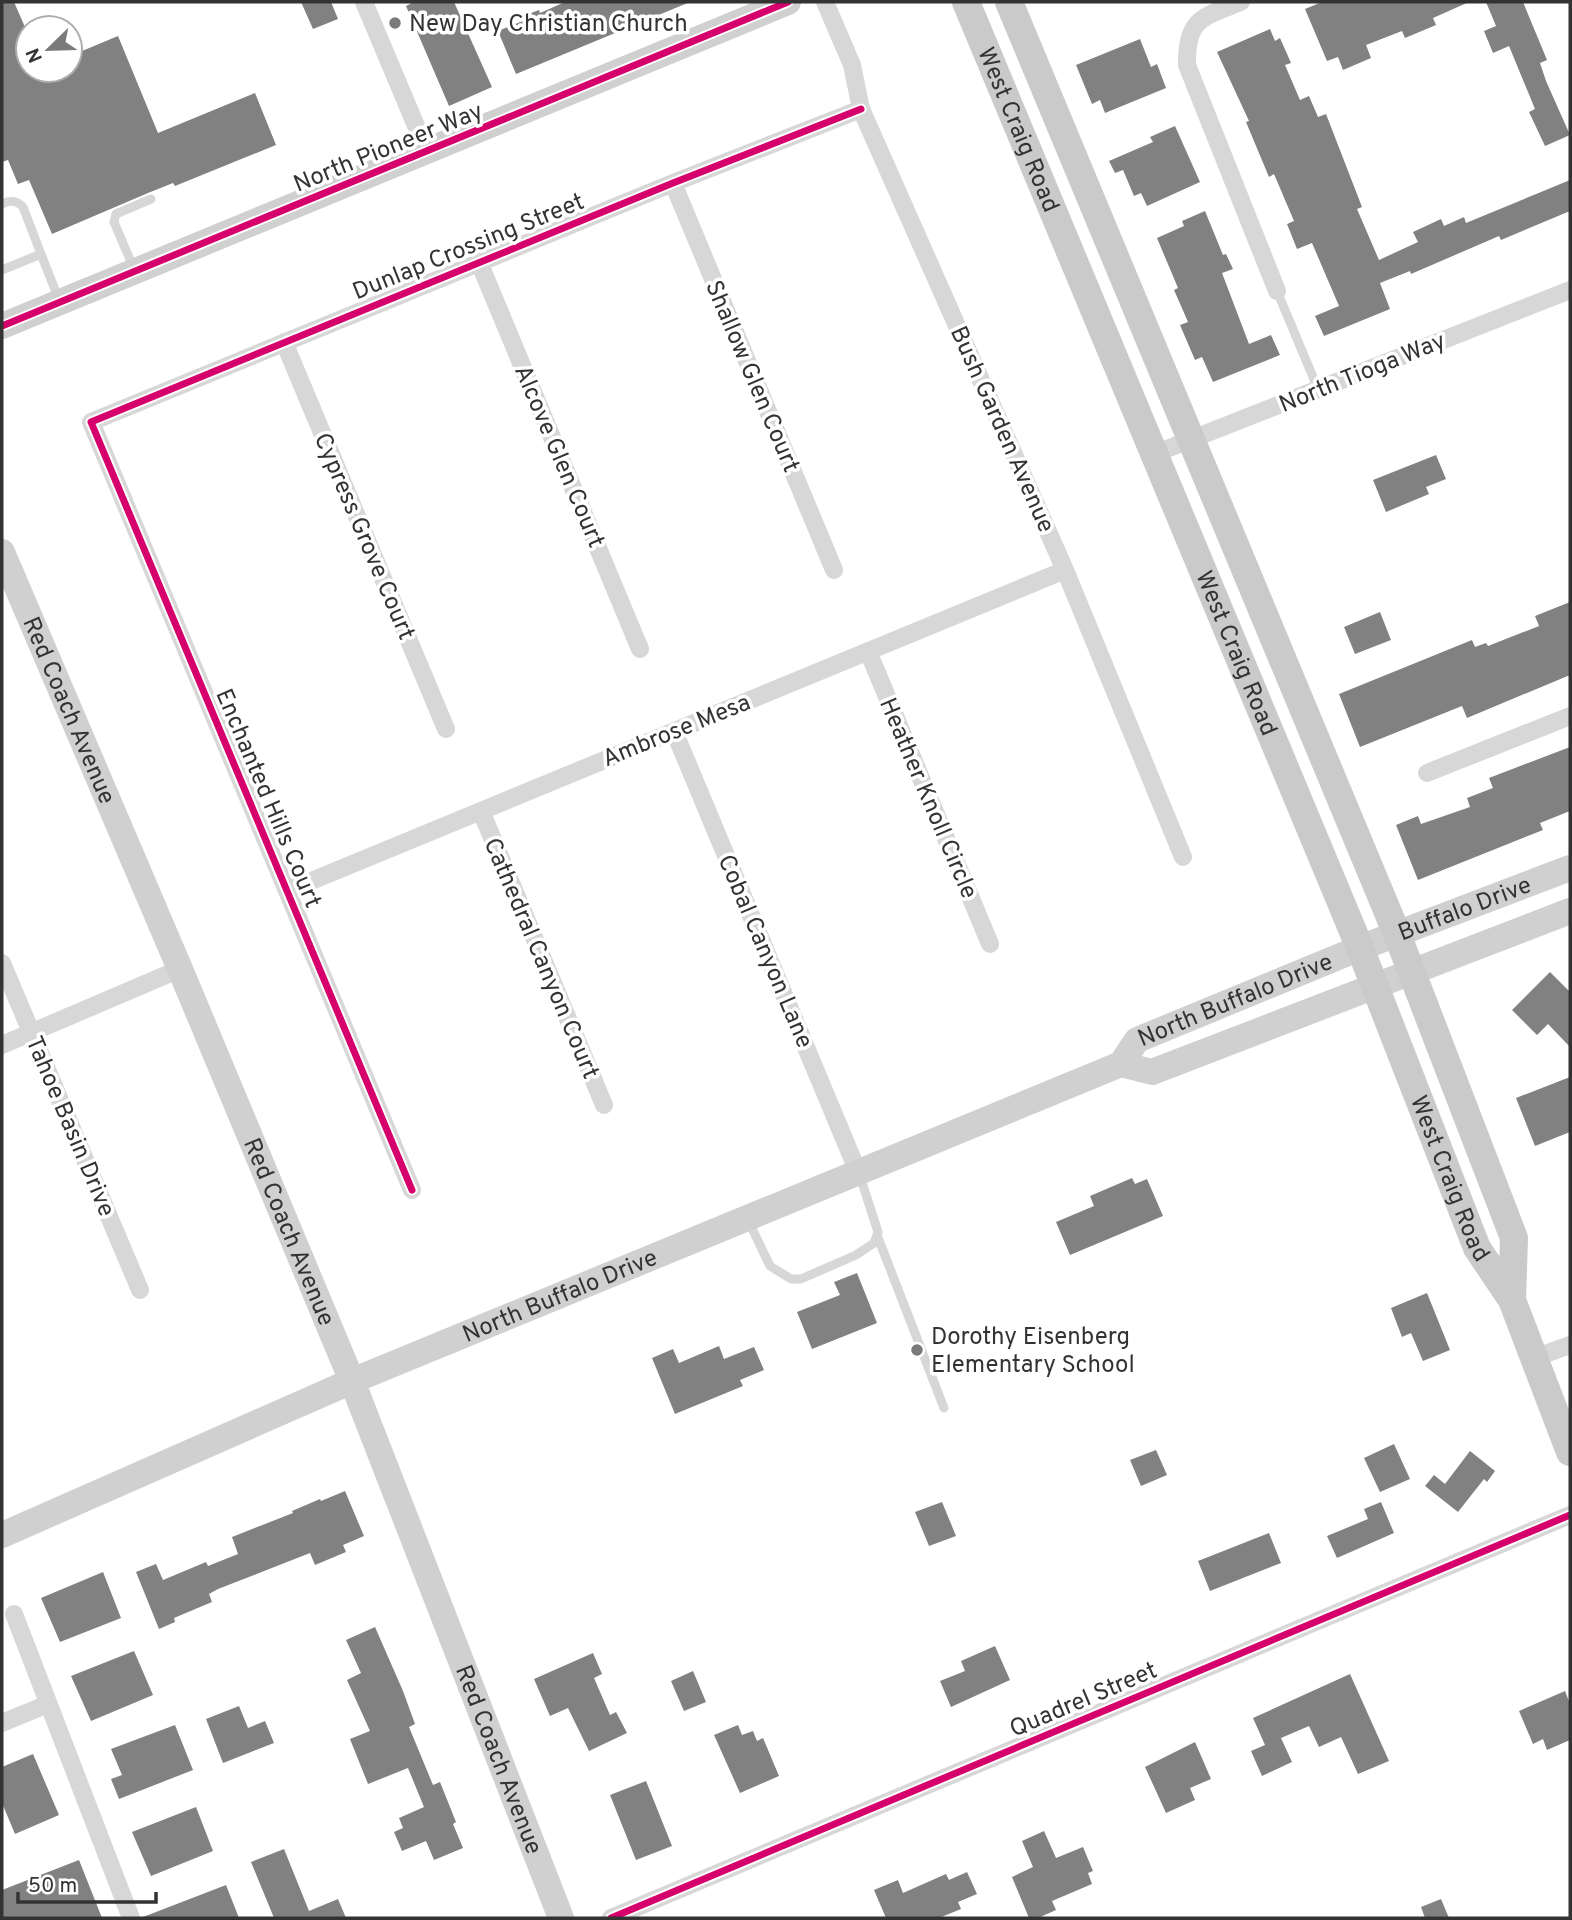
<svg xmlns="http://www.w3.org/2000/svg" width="1572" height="1920" viewBox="0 0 1572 1920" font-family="Overpass,sans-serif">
	<rect width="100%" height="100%" fill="#fff"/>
	<path fill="#818181" d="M 2,2 L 14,2 L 28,34 L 28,70 L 70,70 L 70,56 L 118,36 L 158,133 L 255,93 L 276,145 L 175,186 L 173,183 L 148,193 L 52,234 L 29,180 L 18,184 L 8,160 L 2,162 Z
		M 301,2 L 331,2 L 338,19 L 313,29 Z
		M 414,2 L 454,2 L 492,87 L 449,106 L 406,6 Z
		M 565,2 L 690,2 L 516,74 L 498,31 L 525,20 L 523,16 L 539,10 L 540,13 Z
		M 1322,2 L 1469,2 L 1433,18 L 1436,25 L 1405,38 L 1402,31 L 1366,45 L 1371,58 L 1343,70 L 1338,57 L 1327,61 L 1305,9 Z
		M 1486,2 L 1523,2 L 1547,60 L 1540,63 L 1546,81 L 1570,135 L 1545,146 L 1529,112 L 1535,109 L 1509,46 L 1493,53 L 1484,31 L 1496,26 Z
		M 1270,29 L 1275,41 L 1280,38 L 1291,63 L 1285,65 L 1300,100 L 1309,96 L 1318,117 L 1326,114 L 1362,207 L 1357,209 L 1379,260 L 1418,242 L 1413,232 L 1441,219 L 1444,226 L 1464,217 L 1466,223 L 1570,180 L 1570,211 L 1501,240 L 1499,236 L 1411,274 L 1410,271 L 1380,283 L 1390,309 L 1324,336 L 1315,316 L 1339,306 L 1312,243 L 1297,249 L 1287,224 L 1294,221 L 1274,174 L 1269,177 L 1246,122 L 1249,121 L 1217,52 Z
		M 1140,39 L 1151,67 L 1157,64 L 1166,88 L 1105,113 L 1100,100 L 1092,104 L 1076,65 Z
		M 1175,126 L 1200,182 L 1147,206 L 1141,193 L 1134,196 L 1123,170 L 1115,173 L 1109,161 L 1153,142 L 1150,137 Z
		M 1205,211 L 1223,255 L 1226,254 L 1233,269 L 1222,273 L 1249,344 L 1271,335 L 1280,355 L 1213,382 L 1202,357 L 1195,360 L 1180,325 L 1188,322 L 1174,290 L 1178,288 L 1157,238 L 1184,226 L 1182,221 Z
		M 1436,455 L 1446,479 L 1426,487 L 1429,494 L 1386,512 L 1373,480 Z
		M 1570,602 L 1570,675 L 1467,718 L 1462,706 L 1360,747 L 1339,694 L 1472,640 L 1475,647 L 1486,643 L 1488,646 L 1539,626 L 1535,616 Z
		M 1380,612 L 1391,640 L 1355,654 L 1344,627 Z
		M 1570,747 L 1570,811 L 1540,823 L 1543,830 L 1418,880 L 1396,825 L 1418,816 L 1421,824 L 1470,807 L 1467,798 L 1493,788 L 1489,778 Z
		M 1550,972 L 1570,992 L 1570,1047 L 1548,1024 L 1537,1035 L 1512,1010 Z
		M 1570,1077 L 1570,1132 L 1535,1146 L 1516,1098 Z
		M 1132,1178 L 1135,1184 L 1147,1179 L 1163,1216 L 1070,1255 L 1056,1222 L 1094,1206 L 1090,1196 Z
		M 857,1273 L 877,1323 L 812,1349 L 797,1312 L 840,1295 L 834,1282 Z
		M 1427,1293 L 1450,1350 L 1423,1361 L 1411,1333 L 1402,1337 L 1391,1308 Z
		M 719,1346 L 724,1359 L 754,1347 L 764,1370 L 740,1380 L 743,1386 L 675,1414 L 652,1358 L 673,1349 L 679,1363 Z
		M 1394,1444 L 1410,1479 L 1380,1492 L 1364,1458 Z
		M 1156,1450 L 1167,1475 L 1141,1486 L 1130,1460 Z
		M 1470,1451 L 1495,1471 L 1487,1482 L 1484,1479 L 1458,1512 L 1425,1486 L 1434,1475 L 1445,1484 Z
		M 345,1491 L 364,1536 L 343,1545 L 346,1552 L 315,1565 L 310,1553 L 218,1589 L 209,1594 L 212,1602 L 174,1618 L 175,1622 L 159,1629 L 136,1572 L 156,1564 L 163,1580 L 206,1562 L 208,1566 L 238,1554 L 232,1537 L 293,1513 L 292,1511 L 320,1499 L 321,1501 Z
		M 942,1502 L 956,1536 L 929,1546 L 915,1512 Z
		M 1381,1502 L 1394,1533 L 1337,1558 L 1327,1536 L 1368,1519 L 1364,1509 Z
		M 1269,1533 L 1281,1563 L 1210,1591 L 1198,1561 Z
		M 103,1572 L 121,1618 L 60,1642 L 41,1598 Z
		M 375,1627 L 403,1691 L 415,1724 L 409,1727 L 433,1785 L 440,1782 L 456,1822 L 453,1824 L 463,1848 L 434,1860 L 426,1841 L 402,1851 L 394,1832 L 403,1828 L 399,1818 L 424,1807 L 408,1768 L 368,1784 L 350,1739 L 370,1731 L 347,1680 L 361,1673 L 346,1640 Z
		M 995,1646 L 1010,1680 L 951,1707 L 940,1681 L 965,1671 L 961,1661 Z
		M 134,1651 L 153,1695 L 91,1721 L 71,1676 Z
		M 593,1653 L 602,1674 L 594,1678 L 610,1715 L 616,1712 L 627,1733 L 589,1751 L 568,1708 L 550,1716 L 534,1679 Z
		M 693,1671 L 706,1702 L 684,1711 L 671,1681 Z
		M 1350,1674 L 1389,1761 L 1358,1774 L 1341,1737 L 1319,1747 L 1309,1726 L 1281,1738 L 1292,1762 L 1262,1776 L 1251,1751 L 1265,1745 L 1253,1718 Z
		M 1565,1691 L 1570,1704 L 1570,1740 L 1547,1750 L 1543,1739 L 1533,1744 L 1519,1711 Z
		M 239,1706 L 248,1728 L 265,1721 L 274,1743 L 223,1763 L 206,1719 Z
		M 175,1725 L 193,1770 L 119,1799 L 111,1779 L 122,1775 L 111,1749 Z
		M 738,1725 L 742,1735 L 753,1731 L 757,1741 L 763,1738 L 779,1776 L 740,1793 L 714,1735 Z
		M 1195,1742 L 1211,1779 L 1190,1788 L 1195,1800 L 1166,1813 L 1145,1767 Z
		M 33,1754 L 59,1815 L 15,1834 L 2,1803 L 2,1767 Z
		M 646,1781 L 672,1846 L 636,1860 L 610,1795 Z
		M 196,1807 L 213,1851 L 151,1876 L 132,1832 Z
		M 1044,1831 L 1056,1858 L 1083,1847 L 1093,1871 L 1088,1873 L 1092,1884 L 1052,1901 L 1056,1910 L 1038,1918 L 1029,1918 L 1012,1877 L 1033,1867 L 1022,1841 Z
		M 284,1849 L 309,1911 L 338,1899 L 346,1918 L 274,1918 L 251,1862 Z
		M 79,1860 L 102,1918 L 2,1918 L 2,1890 Z
		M 967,1872 L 977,1894 L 958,1902 L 961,1909 L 939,1918 L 886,1918 L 874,1890 L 898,1880 L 903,1893 L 946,1874 L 949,1880 Z
		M 226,1885 L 239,1918 L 143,1918 L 143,1917 Z
		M 1441,1899 L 1449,1918 L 1425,1918 L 1421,1907 Z"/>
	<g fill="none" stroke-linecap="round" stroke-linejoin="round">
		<path stroke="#d7d7d7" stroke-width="9" d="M 2,204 C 11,200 16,200 23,207 L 41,254
			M 134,269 L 114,222 L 116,214 L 151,199
			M 2,270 L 41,254 L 59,300
			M 1277,291 L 1318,389
			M 748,1220 L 770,1266 L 791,1279 L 801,1279 L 856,1255 L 874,1243 L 878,1232 L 859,1173
			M 877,1235 L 944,1408"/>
		<path stroke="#d7d7d7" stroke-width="18" d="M 364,2 L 427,152
			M 825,2 L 852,65 L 861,109 L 1065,570 L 1183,857
			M 1241,2 C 1203,17 1186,18 1187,65 L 1277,291
			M 673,183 L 834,570
			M 479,262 L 640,649
			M 284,342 L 446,729
			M 1154,454 L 1570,290
			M 868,651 L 990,944
			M 674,731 L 858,1172
			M 1427,773 L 1570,716
			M 481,811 L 604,1105
			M 287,891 L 1065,570
			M 2,963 L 140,1290
			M 2,1045 L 180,969
			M 412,1190 L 91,422 L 673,183 L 861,109
			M 1534,1358 L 1570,1345
			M 14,1614 L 131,1918
			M 2,1723 L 48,1704
			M 611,1918 L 1570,1515"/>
		<g stroke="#d0d0d0" stroke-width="26">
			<path d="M 2,326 L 788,2"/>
			<path id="s1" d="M 2,552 L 180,969 L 352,1381 L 561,1918"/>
			<path d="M 1121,1064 L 1152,1072 L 1570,911"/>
			<path id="s2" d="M 2,1535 L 352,1381 L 1121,1064 L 1137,1040 L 1360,948 L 1570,868"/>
		</g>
		<g stroke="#cacaca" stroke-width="28">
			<path id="s3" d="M 966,2 L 1360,948 L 1477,1248 L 1512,1300 L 1570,1452"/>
			<path d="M 1009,2 L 1397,934 L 1514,1238 L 1512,1300"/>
		</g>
		<g stroke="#fff" stroke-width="11">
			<path id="cycleway" d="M 2,326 L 788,2
				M 412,1190 L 91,422 L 673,183 L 861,109
				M 611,1918 L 1570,1515"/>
		</g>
		<use href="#cycleway" stroke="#d6006c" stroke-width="7"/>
	</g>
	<g fill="#7a7a7a" stroke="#fff" stroke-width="2.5">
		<circle cx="395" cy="23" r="7"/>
		<circle cx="917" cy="1350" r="7"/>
	</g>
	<g text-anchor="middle" stroke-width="7" stroke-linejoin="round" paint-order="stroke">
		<g font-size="24" fill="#333" stroke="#fff" text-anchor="start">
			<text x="409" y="31">New Day Christian Church</text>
			<text x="931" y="1344">Dorothy Eisenberg<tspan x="931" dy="28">Elementary School</tspan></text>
		</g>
		<g font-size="24" fill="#333" stroke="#fff">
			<text dy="8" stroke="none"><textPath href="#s3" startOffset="138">West Craig Road</textPath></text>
			<text transform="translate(388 147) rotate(-22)" y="8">North Pioneer Way</text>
			<text transform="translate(468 246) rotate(-22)" y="8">Dunlap Crossing Street</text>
			<text transform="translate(1362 372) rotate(-22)" y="8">North Tioga Way</text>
			<text transform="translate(753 376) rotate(67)" y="8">Shallow Glen Court</text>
			<text transform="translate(1003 429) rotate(66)" y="8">Bush Garden Avenue</text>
			<text transform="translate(560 456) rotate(67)" y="8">Alcove Glen Court</text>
			<text transform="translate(365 536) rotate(67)" y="8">Cypress Grove Court</text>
			<text dy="8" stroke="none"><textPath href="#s3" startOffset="705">West Craig Road</textPath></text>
			<text dy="8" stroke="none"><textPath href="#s1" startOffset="172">Red Coach Avenue</textPath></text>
			<text transform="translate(676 730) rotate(-22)" y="8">Ambrose Mesa</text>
			<text transform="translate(269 798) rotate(67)" y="8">Enchanted Hills Court</text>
			<text transform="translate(929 798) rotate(67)" y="8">Heather Knoll Circle</text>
			<text dy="8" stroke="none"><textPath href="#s2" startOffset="1596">Buffalo Drive</textPath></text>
			<text transform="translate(766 951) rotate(67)" y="8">Cobal Canyon Lane</text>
			<text transform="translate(542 958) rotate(67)" y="8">Cathedral Canyon Court</text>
			<text dy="8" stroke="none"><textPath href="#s2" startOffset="1349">North Buffalo Drive</textPath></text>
			<text transform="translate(71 1126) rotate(67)" y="8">Tahoe Basin Drive</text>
			<text dy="8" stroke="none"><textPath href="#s3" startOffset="1272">West Craig Road</textPath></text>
			<text dy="8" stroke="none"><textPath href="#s1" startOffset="738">Red Coach Avenue</textPath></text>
			<text dy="8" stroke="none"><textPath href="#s2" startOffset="607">North Buffalo Drive</textPath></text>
			<text transform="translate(1083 1699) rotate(-23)" y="8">Quadrel Street</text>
			<text dy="8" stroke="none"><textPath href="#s1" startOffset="1306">Red Coach Avenue</textPath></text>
		</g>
	</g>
	<rect width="1572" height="1920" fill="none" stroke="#333333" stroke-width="7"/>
	<g transform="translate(49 49) rotate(247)"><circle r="33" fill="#ffffff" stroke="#adadad" stroke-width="2"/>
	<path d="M0-5L12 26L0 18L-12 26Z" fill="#7a7a7a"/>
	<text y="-10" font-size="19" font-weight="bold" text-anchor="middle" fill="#333333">N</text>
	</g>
	<path d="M18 1892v10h138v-10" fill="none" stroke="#333333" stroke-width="3.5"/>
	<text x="28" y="1892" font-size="21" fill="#333333" stroke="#ffffff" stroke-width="5" paint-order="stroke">50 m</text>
</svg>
